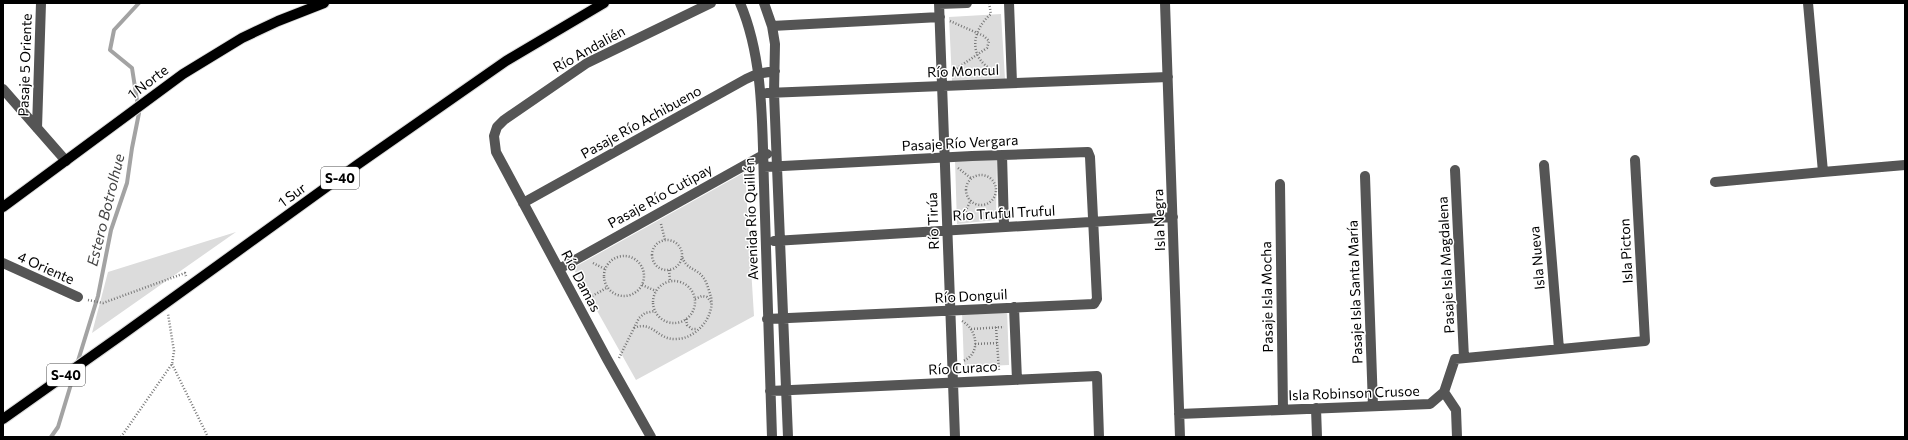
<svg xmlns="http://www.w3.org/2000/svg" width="1908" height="440" viewBox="0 0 1908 440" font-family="Commissioner,sans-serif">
	<rect width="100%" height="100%" fill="#fff"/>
	<path fill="#dcdcdc" d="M 1001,14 L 1005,79 L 952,81 L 949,17 Z
		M 997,159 L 996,220 L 957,224 L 955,160 Z
		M 745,172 L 754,316 L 636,380 L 573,268 Z
		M 236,232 L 92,333 L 108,272 Z
		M 1007,309 L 1009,365 L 964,367 L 962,311 Z"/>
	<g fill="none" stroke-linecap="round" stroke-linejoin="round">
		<path stroke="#a3a3a3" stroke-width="4" d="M 77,364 L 98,296 L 111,230 L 127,183 L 132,148 L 139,113 L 132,68 L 110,50 L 114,30 L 139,3
			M 51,437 L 58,427 L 75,371"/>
		<g stroke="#dbdbdb" stroke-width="12">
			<path id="major" d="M 3,207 L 183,74 L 242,38 L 278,21 L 324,3
				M 3,419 L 123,334 L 357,165 L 506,61 L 604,3"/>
		</g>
		<path stroke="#777" stroke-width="2.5" stroke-dasharray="1 2" stroke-linecap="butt" d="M 989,3 L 991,14 C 971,31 968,58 994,71 L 994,74
			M 950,21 L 984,36 L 989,41 L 987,48 L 953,71
			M 958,168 L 972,179
			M966 190a15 15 0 1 1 30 0a15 15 0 1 1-30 0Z
			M 957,211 L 964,214 L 969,219
			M 964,214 L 971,200
			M 661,224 L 665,240
			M652 255a15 15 0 1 1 30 0a15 15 0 1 1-30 0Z
			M604 276a20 20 0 1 1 40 0a20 20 0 1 1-40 0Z
			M 593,263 L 605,269
			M 669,270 L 670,281
			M653 302a21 21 0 1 1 42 0a21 21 0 1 1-42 0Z
			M 642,285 L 656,291
			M 587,299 L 608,287
			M 695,299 L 702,296 L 707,297 L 711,302
			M 88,300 L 103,303 L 185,273 L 186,276
			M 686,319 L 687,325 L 692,329 L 697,329
			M 962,321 C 978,330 981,354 963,361
			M 996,327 L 999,371
			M 634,328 C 653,320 657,340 676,339 C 696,339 715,317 711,297 C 709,291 707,282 703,277 C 695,267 686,270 682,256
			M 971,329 L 1004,327
			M 975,344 L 997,343
			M 619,358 L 639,318 L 645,313 L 655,311
			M 172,364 L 208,437
			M 121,437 L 172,364 L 174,351 L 168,314"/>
		<path stroke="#555" stroke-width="10" d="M 740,3 C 764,59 762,126 764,185 C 767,269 769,353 772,437
			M 764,3 L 772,26 L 775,44 L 774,93 L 788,437
			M 939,3 L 955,437
			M 1009,3 L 1012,83
			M 1165,3 L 1180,437
			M 939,4 L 967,3
			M 772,26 L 940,17
			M 3,89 L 66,161
			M 767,93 L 1168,77
			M 37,128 L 41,3
			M 1002,155 L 1004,227
			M 1544,165 L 1559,349
			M 764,167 L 972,156 L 1088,152 L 1090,157 L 1097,299 L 1094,304 L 767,319
			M 1455,170 L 1464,358
			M 1823,172 L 1905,165
			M 1365,176 L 1373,406
			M 1715,182 L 1823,172 L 1808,3
			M 1280,184 L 1283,410
			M 523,203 L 746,79 L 757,74 L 775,71
			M 774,241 L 1173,217
			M 3,263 L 78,297
			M 559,269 L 763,155 L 767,154
			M 1014,307 L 1017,380
			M 770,391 L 1097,376 L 1099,437
			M 1444,392 L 1456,410 L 1457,437
			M 1316,408 L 1317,437
			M 1179,414 L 1430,404 L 1444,392 L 1455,359 L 1645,341 L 1635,160
			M 651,437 L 607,359 L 496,152 L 494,136 L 497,127 L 504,120 L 587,63 L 711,3"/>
		<use href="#major" stroke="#000" stroke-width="10"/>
	</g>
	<g text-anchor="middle" stroke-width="3" stroke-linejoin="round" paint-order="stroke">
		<g fill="#fff" stroke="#4c4c4c" stroke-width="1">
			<rect x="321" y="167" width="38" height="22" rx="3"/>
			<rect x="47" y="364" width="38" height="22" rx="3"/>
		</g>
		<g font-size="13" font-weight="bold" fill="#000">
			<text x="340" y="183">S-40</text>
			<text x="66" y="380">S-40</text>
		</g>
		<g font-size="14" fill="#000" stroke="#fff">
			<text transform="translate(589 49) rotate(-29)" y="5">Río Andalién</text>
			<text transform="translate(25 65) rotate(-88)" y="5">Pasaje 5 Oriente</text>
			<text transform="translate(963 71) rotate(-2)" y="5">Río Moncul</text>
			<text transform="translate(148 82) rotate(-37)" y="5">1 Norte</text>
			<text transform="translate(641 122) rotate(-29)" y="5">Pasaje Río Achibueno</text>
			<text transform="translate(960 143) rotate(-3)" y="5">Pasaje Río Vergara</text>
			<text transform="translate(292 195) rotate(-36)" y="5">1 Sur</text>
			<text transform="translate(660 196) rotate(-29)" y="5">Pasaje Río Cutipay</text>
			<text transform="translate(1004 213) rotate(-3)" y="5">Río Truful Truful</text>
			<text transform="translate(751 219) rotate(-92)" y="5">Avenida Río Quillén</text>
			<text transform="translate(1159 220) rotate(-92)" y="5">Isla Negra</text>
			<text transform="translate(933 221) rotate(-92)" y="5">Río Tirúa</text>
			<text transform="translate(1626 251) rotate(-93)" y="5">Isla Picton</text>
			<text transform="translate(1537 258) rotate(-95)" y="5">Isla Nueva</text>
			<text transform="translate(1446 265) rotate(-93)" y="5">Pasaje Isla Magdalena</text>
			<text transform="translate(46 268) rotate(24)" y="5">4 Oriente</text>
			<text transform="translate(581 281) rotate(62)" y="5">Río Damas</text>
			<text transform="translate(1355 292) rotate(-92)" y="5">Pasaje Isla Santa María</text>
			<text transform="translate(971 296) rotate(-3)" y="5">Río Donguil</text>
			<text transform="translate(1267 297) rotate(-91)" y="5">Pasaje Isla Mocha</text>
			<text transform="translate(963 368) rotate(-3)" y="5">Río Curaco</text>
			<text transform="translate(1354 393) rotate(-2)" y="5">Isla Robinson Crusoe</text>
		</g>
		<g font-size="15" font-style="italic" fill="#444" stroke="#fff">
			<text transform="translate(106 210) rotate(-76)" y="5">Estero Botrolhue</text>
		</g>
	</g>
	<rect width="1908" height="440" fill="none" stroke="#000000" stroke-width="8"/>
</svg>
